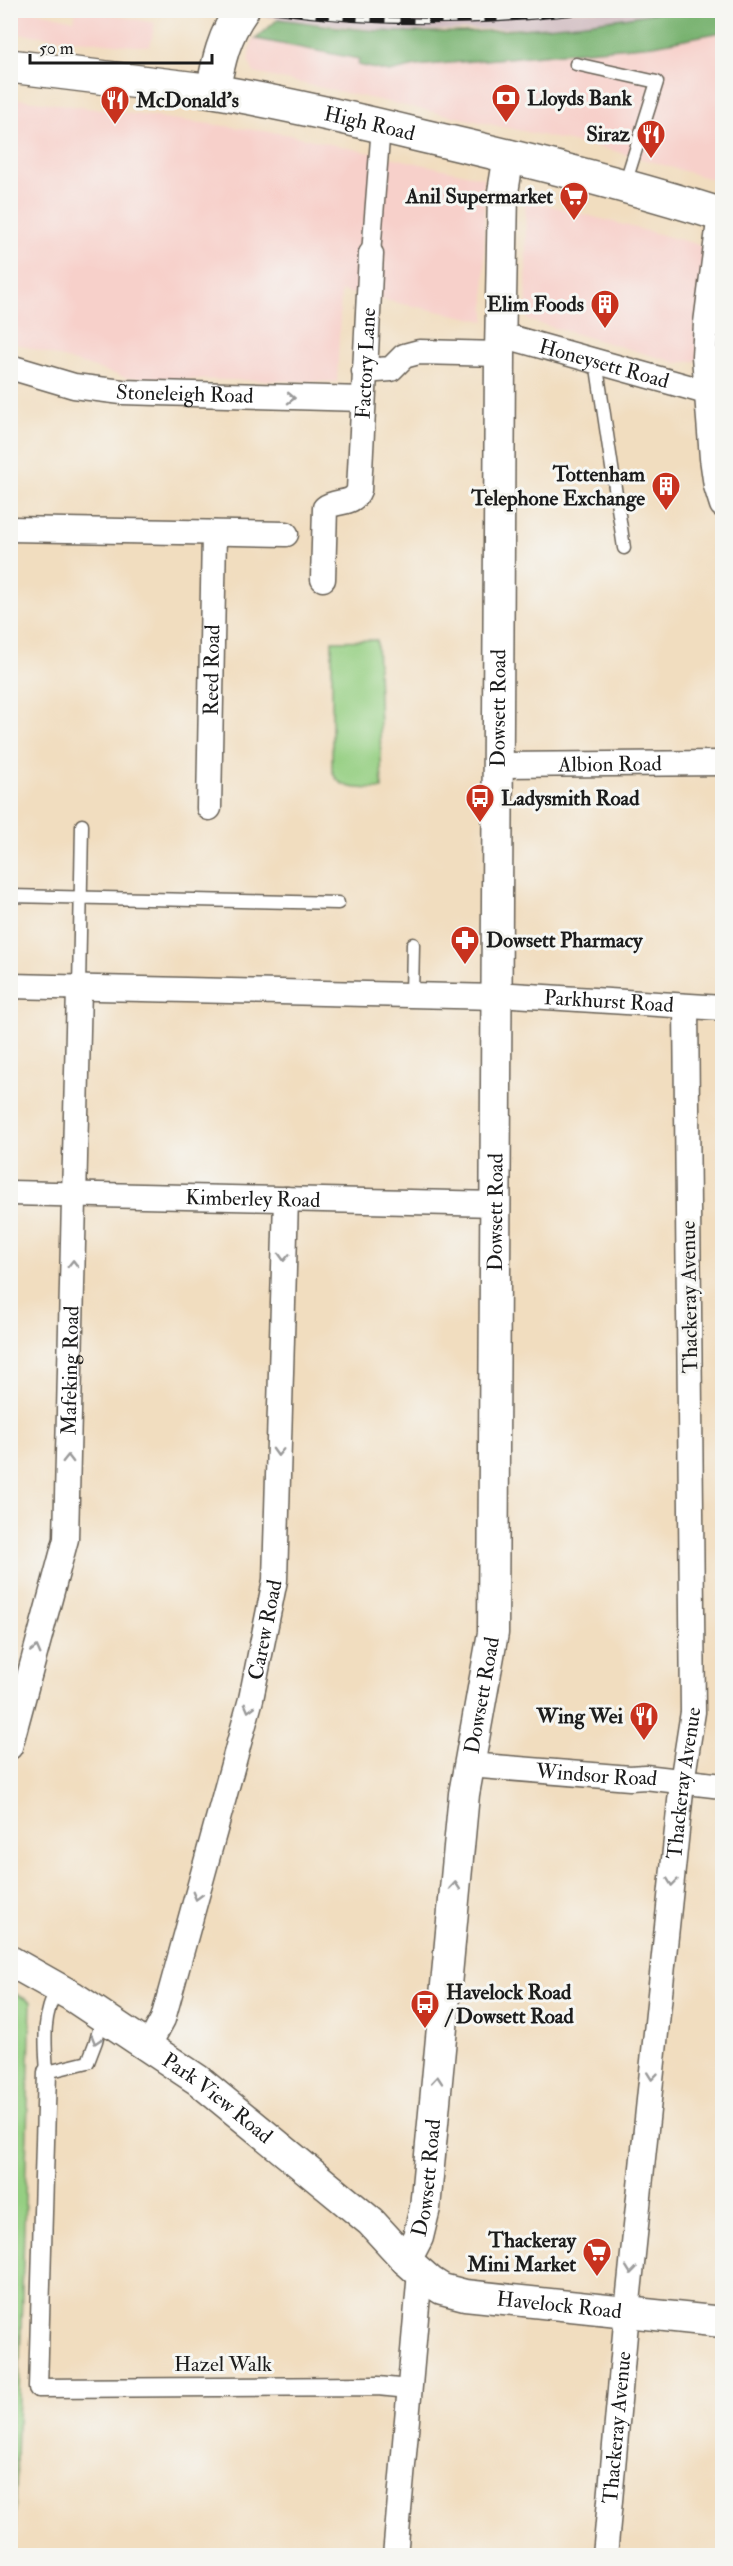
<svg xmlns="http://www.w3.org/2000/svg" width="733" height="2566" viewBox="0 0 733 2566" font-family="'IM FELL Double Pica',serif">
	<rect width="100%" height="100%" fill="#f6f6f2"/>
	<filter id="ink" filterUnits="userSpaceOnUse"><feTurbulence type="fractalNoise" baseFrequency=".0167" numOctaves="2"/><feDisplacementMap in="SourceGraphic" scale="12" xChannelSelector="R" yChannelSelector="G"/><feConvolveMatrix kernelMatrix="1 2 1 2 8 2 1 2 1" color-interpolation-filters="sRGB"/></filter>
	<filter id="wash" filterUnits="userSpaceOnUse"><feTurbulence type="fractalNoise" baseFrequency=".008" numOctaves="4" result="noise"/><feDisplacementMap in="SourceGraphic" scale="24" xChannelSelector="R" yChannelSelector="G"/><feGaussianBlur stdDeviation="1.35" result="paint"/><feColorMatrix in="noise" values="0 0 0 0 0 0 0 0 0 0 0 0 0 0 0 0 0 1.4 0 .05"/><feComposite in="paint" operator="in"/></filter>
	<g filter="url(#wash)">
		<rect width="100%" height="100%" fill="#f1ddbf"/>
		<path fill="#f7d0ca" d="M 11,11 L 35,11 L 74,20 L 76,11 L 91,11 L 155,23 L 150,46 L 134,46 L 11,33 Z
			M 722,32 L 722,182 L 614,151 L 254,73 L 248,60 L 253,38 L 359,59 L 358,65 L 389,72 L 416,66 L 654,45 Z
			M 11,98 L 286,134 L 484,178 L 485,321 L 341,291 L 337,382 L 127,378 L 11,342 Z
			M 525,199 L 693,243 L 722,254 L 722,358 L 678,363 L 527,320 Z"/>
		<path fill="#d2bec2" d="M 216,11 L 671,11 L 599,22 L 539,27 L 395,32 Z"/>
		<path fill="#95cf82" stroke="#58764f" stroke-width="1.5" d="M 377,640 L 382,789 C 363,788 338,792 332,770 L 332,641 Z
			M 10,1991 L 31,2002 L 14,2556 L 10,2555 Z"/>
		<path fill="#78b270" stroke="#4a6746" stroke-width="1.5" d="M 671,10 L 722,11 L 722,32 L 654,45 L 416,66 L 389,72 L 358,65 L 359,59 L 256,39 L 278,19 C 317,24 357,31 396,32 C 488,34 581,27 671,10 Z"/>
	</g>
	<g filter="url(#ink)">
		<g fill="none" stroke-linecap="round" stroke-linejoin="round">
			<g stroke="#676055" stroke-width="15">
				<path id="service" d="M 576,64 L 657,82 L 625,184
					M 596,361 L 624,548
					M 10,896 L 338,903
					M 79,988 L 82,825
					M 412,995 L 413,944
					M 57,1989 C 42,2017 45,2041 47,2072 L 88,2062 L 96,2041 L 102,2018"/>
			</g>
			<g stroke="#676055" stroke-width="21">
				<path id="pedestrian" d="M 371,254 L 381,126
					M 47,2072 L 38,2388 L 378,2386 L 409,2389"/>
			</g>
			<g stroke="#676055" stroke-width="27">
				<g id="minor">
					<path d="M 720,214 L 706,323 L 704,356 L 712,458 L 716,486 L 722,505"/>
					<path id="s1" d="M 502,335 L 706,392"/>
					<path id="s2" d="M 10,367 L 74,386 L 122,392 L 363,399"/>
					<path d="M 364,371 L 391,369 L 404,356 L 419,352 L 500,354"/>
					<path d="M 10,529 L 286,534"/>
					<path id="s3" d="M 323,579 L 325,508 C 337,499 353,506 359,490 L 371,254"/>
					<path id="s4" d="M 498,765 L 722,763"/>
					<path id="s5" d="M 209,808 L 214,533"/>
					<path d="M 10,986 L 497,997"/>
					<path id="s6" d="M 497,994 L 722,1008"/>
					<path id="s7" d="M 10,1193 L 496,1204"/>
					<path id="s8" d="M 10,1747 L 66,1539 L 79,988"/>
					<path id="s9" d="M 469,1765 L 630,1778 L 645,1777 L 722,1786"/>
					<path id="s10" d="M 149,2045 L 163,2019 L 251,1699 L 275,1580 L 286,1199"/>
					<path d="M 395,2556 L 420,2272"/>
					<path id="s11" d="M 605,2556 L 627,2312 L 682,1782 L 693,1712 L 686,1007"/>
				</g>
			</g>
			<g stroke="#676055" stroke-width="33">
				<g id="tertiary">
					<path id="s12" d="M 10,1961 L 72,1996 L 198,2080 L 371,2222 L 406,2260 L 431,2282 L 442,2289 L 465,2295 L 722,2322"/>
					<path id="s13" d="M 406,2260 L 418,2237 L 425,2208 L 464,1794 L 493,1633 L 500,354 L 503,192 L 509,155"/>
				</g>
			</g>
			<g stroke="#676055" stroke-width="36">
				<g id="primary">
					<path id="s14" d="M 213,91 C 284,103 353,119 423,136 C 524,159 624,184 722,215"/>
				</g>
			</g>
			<g stroke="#676055" stroke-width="36">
				<path id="trunk" d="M 10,66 L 213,91 C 218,62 224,35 242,10"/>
			</g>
			<use href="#service" stroke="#fff" stroke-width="12"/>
			<use href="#pedestrian" stroke="#fff" stroke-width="18"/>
			<use href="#minor" stroke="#fff" stroke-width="24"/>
			<use href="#tertiary" stroke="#fff" stroke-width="30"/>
			<use href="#primary" stroke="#fff" stroke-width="33"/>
			<use href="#trunk" stroke="#fff" stroke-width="33"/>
			<g stroke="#1c1c1c" stroke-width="7">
				<path id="rail" d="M 274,10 C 381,26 487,23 593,10"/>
			</g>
			<use href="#rail" stroke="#f6f6f2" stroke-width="4.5" stroke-dasharray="14" stroke-linecap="butt"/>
		</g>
		<defs><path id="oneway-chevron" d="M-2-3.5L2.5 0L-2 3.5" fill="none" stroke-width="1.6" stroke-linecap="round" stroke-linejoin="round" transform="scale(1.5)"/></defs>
		<g stroke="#999">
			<use href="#oneway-chevron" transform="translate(291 398) rotate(1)"/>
			<use href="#oneway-chevron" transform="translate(284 1257) rotate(92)"/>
			<use href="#oneway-chevron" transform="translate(73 1264) rotate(-89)"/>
			<use href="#oneway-chevron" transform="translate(278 1452) rotate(92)"/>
			<use href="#oneway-chevron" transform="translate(68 1459) rotate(-89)"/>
			<use href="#oneway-chevron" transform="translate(36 1650) rotate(-75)"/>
			<use href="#oneway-chevron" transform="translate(249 1708) rotate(105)"/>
			<use href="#oneway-chevron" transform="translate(672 1882) rotate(96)"/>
			<use href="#oneway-chevron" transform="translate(455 1886) rotate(-85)"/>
			<use href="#oneway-chevron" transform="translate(197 1896) rotate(105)"/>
			<use href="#oneway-chevron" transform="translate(96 2040) rotate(107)"/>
			<use href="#oneway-chevron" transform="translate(652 2076) rotate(96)"/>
			<use href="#oneway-chevron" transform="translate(437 2080) rotate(-85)"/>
			<use href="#oneway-chevron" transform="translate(631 2270) rotate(96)"/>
		</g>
	</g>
	<defs>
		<g id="bank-pin" transform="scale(1.5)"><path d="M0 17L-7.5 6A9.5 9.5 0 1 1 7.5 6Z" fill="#c8321e" stroke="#f6f6f2"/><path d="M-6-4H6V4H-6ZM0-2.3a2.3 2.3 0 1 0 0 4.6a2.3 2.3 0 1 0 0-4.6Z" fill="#fff"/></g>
		<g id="restaurant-pin" transform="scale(1.5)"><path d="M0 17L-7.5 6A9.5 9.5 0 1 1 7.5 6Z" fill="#c8321e" stroke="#f6f6f2"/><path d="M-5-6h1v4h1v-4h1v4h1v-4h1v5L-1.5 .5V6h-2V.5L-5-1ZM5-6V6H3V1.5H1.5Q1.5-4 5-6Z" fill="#fff"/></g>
		<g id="supermarket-pin" transform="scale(1.5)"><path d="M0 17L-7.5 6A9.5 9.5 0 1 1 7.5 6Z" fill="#c8321e" stroke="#f6f6f2"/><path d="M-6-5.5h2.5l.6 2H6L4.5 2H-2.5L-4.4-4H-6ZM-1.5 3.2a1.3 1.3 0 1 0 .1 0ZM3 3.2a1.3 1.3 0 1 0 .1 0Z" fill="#fff"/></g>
		<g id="building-pin" transform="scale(1.5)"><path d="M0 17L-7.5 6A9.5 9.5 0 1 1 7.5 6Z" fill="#c8321e" stroke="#f6f6f2"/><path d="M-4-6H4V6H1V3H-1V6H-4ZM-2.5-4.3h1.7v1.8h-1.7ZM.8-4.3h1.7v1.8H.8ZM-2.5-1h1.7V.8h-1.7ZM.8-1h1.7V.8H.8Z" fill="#fff"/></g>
		<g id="bus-pin" transform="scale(1.5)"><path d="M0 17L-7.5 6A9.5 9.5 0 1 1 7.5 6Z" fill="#c8321e" stroke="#f6f6f2"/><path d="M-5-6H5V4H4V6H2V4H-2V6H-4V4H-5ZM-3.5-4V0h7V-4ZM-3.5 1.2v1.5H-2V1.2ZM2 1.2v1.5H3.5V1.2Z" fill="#fff"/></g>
		<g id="pharmacy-pin" transform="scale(1.5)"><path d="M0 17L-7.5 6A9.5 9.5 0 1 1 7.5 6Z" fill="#c8321e" stroke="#f6f6f2"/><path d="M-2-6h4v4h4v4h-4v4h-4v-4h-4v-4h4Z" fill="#fff"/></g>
	</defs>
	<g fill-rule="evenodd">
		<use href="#bank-pin" x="506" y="98"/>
		<use href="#restaurant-pin" x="115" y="100"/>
		<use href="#restaurant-pin" x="651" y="134"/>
		<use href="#supermarket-pin" x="574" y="196"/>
		<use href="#building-pin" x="605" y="304"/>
		<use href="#building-pin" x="666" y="486"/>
		<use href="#bus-pin" x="480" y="798"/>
		<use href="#pharmacy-pin" x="465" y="940"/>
		<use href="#restaurant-pin" x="644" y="1716"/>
		<use href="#bus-pin" x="425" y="2004"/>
		<use href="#supermarket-pin" x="597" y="2252"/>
	</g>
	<g text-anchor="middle" stroke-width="6" stroke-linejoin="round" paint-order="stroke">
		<g font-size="21" font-weight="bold" fill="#1c1c1c" stroke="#f6f6f2" text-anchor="end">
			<text x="527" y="105" text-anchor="start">Lloyds Bank</text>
			<text x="136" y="107" text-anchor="start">McDonald's</text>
			<text x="630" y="141">Siraz</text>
			<text x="553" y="203">Anil Supermarket</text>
			<text x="584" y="311">Elim Foods</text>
			<text x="645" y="481">Tottenham<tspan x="645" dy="24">Telephone Exchange</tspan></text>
			<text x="501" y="805" text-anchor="start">Ladysmith Road</text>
			<text x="486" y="947" text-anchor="start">Dowsett Pharmacy</text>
			<text x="623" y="1723">Wing Wei</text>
			<text x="446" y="1999" text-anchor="start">Havelock Road<tspan x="446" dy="24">/ Dowsett Road</tspan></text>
			<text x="576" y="2247">Thackeray<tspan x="576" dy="24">Mini Market</tspan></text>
		</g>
		<g font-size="21" fill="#1c1c1c" stroke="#f6f6f2">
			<text dy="7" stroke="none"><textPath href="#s14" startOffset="160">High Road</textPath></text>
			<text dy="7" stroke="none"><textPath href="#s1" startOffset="106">Honeysett Road</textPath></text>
			<text dy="7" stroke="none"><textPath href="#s3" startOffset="238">Factory Lane</textPath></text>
			<text dy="7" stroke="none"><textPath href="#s2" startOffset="178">Stoneleigh Road</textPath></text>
			<text dy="7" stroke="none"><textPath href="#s5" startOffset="138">Reed Road</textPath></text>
			<text dy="7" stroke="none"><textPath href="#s13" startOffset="1560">Dowsett Road</textPath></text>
			<text dy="7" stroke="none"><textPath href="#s4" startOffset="112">Albion Road</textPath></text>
			<text dy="7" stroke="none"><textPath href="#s6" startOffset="112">Parkhurst Road</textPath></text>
			<text dy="7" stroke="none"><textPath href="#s7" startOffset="243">Kimberley Road</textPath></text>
			<text dy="7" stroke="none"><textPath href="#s13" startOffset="1056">Dowsett Road</textPath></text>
			<text transform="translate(689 1297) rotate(-91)" y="7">Thackeray Avenue</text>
			<text dy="7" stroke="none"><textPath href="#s8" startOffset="384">Mafeking Road</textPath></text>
			<text dy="7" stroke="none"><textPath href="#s10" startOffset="432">Carew Road</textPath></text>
			<text dy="7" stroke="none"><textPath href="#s13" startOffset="572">Dowsett Road</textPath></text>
			<text dy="7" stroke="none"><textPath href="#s9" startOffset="128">Windsor Road</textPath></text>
			<text dy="7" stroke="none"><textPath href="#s11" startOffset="777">Thackeray Avenue</textPath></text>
			<text dy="7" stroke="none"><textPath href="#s12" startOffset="249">Park View Road</textPath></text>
			<text dy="7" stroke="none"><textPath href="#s13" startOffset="86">Dowsett Road</textPath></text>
			<text dy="7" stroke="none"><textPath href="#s12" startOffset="663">Havelock Road</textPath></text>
			<text x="223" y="2371">Hazel Walk</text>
			<text dy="7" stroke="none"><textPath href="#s11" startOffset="129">Thackeray Avenue</textPath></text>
		</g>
	</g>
	<rect width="733" height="2566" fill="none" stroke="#f6f6f2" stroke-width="36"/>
	<path d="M30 54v9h182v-9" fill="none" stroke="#1c1c1c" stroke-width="3"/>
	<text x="39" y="54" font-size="18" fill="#1c1c1c" stroke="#f6f6f2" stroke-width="4.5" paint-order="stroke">50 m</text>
</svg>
